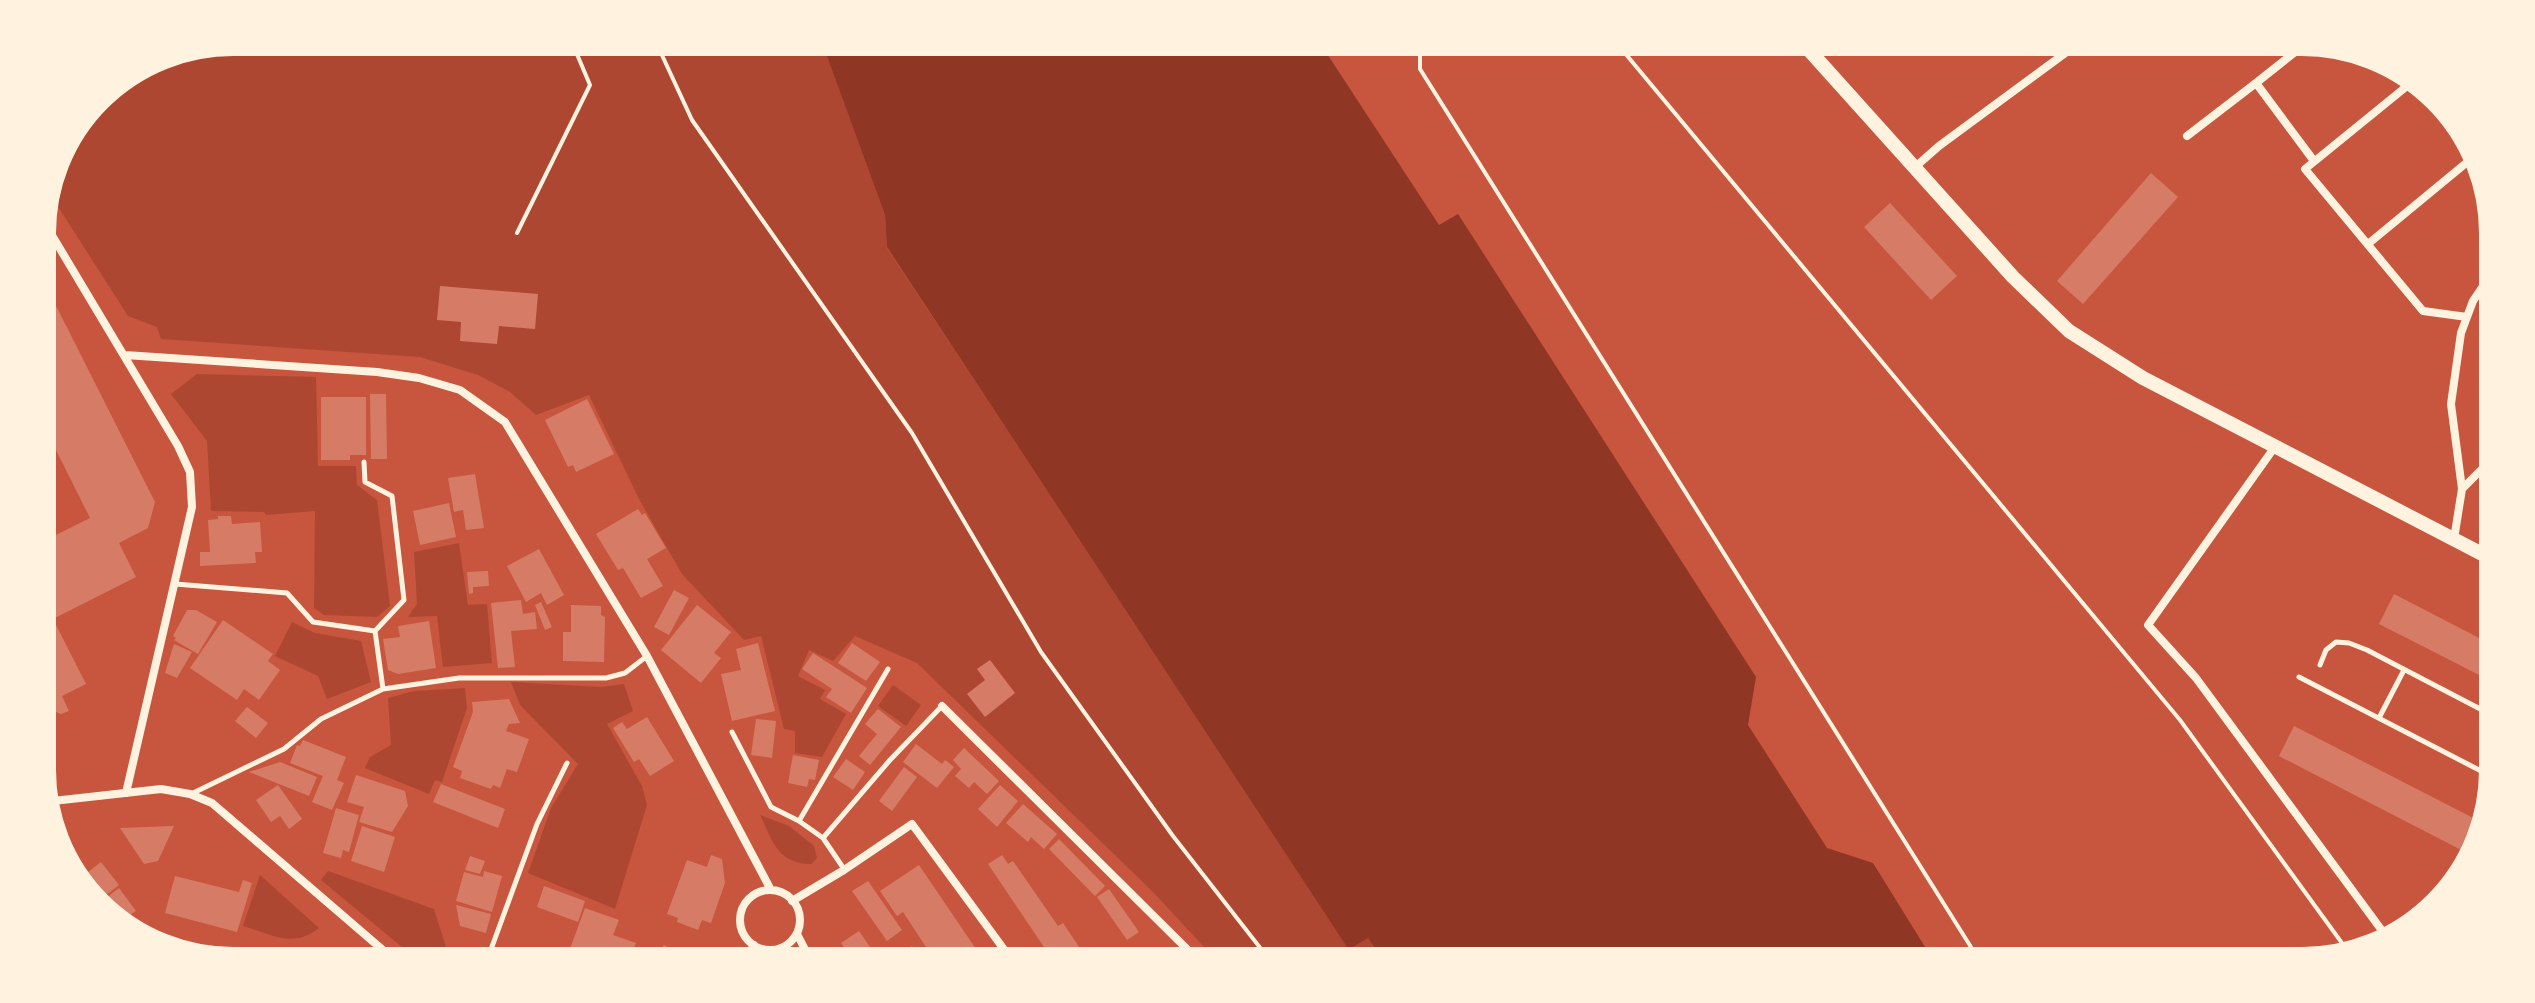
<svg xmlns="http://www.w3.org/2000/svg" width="2535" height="1003" viewBox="0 0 2535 1003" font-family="'Varela Round',sans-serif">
	<rect width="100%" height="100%" fill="#c8553d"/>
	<path fill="#ae4732" d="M 233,40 L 821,40 L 885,215 L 887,248 L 1350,950 L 1368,938 L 1385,963 L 1219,963 L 1153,892 L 917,663 L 855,636 L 833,661 L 809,650 L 798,676 L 825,690 L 820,699 L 846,714 L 822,757 L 795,753 L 795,731 L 784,729 L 761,636 L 744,640 L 682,574 L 639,499 L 589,395 L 536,415 L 510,392 L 478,375 L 420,357 L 161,339 L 157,327 L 128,316 L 48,191 L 60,147 L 105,88 L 160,55 Z
		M 197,374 L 316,377 L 318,466 L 356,466 L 357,485 L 377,500 L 390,606 L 377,617 L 324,615 L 314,608 L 315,511 L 266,515 L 264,512 L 211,511 L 207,441 L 171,394 Z
		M 459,543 L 468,605 L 487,604 L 492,663 L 443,667 L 437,616 L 408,617 L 417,604 L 414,552 Z
		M 292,622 L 315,633 L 361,641 L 371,682 L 327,699 L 318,676 L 275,656 Z
		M 511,682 L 601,687 L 624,684 L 633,711 L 607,724 L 642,786 L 647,805 L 615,909 L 528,873 L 551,808 L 578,764 L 520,705 Z
		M 893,685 L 921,705 L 906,726 L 878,706 Z
		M 465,688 L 467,708 L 442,782 L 435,780 L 429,794 L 365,768 L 370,757 L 391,745 L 388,698 L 414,691 Z
		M 760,815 L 789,826 L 814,846 L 817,858 L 811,864 C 777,864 773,841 760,815 Z
		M 328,871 L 434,909 L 451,963 L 420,962 L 321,880 Z
		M 260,875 L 319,928 C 293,949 271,934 243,926 Z"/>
	<path fill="#8f3625" d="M 821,40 L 1318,40 L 1439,225 L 1458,214 L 1756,677 L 1748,725 L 1827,848 L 1873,863 L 1935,963 L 1385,963 L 1368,938 L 1349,950 L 887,247 L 885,215 Z"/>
	<path fill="#d67c66" d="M 2151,173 L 2178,197 L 2083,304 L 2057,281 Z
		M 1890,203 L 1957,276 L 1931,300 L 1864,227 Z
		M 41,276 L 155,502 L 148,528 L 119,543 L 136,577 L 53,619 L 86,684 L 62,696 L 69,711 L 61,714 L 56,712 L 48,695 L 43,697 L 42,542 L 90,518 L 42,422 Z
		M 440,286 L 538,294 L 535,329 L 499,326 L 497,344 L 460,341 L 461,322 L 437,320 Z
		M 370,394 L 386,394 L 387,459 L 371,459 Z
		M 321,397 L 366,397 L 366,455 L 350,455 L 350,460 L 321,460 Z
		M 587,399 L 614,454 L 576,472 L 573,465 L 568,467 L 545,420 Z
		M 475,474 L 484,528 L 466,530 L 463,510 L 454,512 L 448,478 Z
		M 449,503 L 456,537 L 420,545 L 413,511 Z
		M 638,509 L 642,515 L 645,513 L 666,548 L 647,559 L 663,586 L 641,598 L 623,568 L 618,570 L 596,534 Z
		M 218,516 L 231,516 L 232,524 L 260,522 L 262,552 L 255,552 L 256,563 L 200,566 L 200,552 L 210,552 L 208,520 L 218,519 Z
		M 539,549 L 564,595 L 547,605 L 541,593 L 526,602 L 507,566 Z
		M 488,571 L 489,586 L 473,587 L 473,593 L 469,594 L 467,572 Z
		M 674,590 L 689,598 L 669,635 L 654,627 Z
		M 2394,594 L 2487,642 L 2487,679 L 2379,624 Z
		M 521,600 L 523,614 L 535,612 L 537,629 L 511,631 L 515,667 L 498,668 L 491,603 Z
		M 541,602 L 552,627 L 545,630 L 535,605 Z
		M 571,605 L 601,606 L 601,615 L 605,617 L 604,662 L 563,661 L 563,632 L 571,632 Z
		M 697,605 L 731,632 L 714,653 L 721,658 L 701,683 L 661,650 Z
		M 187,610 L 196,610 L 217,622 L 198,654 L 174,640 L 176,638 L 173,636 Z
		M 223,620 L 273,654 L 268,661 L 280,670 L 259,700 L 244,689 L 237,700 L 190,668 Z
		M 429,621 L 436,668 L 398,674 L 388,670 L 383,639 L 400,637 L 398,626 Z
		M 758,643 L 775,711 L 732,721 L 721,674 L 741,670 L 736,649 Z
		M 852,643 L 880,662 L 866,681 L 838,663 Z
		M 174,644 L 192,652 L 177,678 L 165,673 Z
		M 813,653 L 867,688 L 851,713 L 826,697 L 832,689 L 802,669 Z
		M 990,660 L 1015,693 L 985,717 L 967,694 L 985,680 L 977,669 Z
		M 509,699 L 520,723 L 509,724 L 506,731 L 529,739 L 517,772 L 507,769 L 500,788 L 493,785 L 491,789 L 460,778 L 462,771 L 453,767 L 473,712 L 472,702 Z
		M 247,707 L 268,723 L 256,738 L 235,721 Z
		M 878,709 L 901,727 L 870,765 L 859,756 L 877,734 L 865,724 Z
		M 647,717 L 674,761 L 650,776 L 639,759 L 634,762 L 613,728 L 622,722 L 627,729 Z
		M 756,719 L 776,721 L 772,758 L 751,755 Z
		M 2294,726 L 2485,824 L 2485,832 L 2469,854 L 2279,756 Z
		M 303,740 L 346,757 L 337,780 L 344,783 L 332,810 L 312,802 L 323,776 L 290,763 L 297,745 L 300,746 Z
		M 916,744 L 942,764 L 945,760 L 954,767 L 937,788 L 903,762 Z
		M 964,748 L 999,781 L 987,794 L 974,782 L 969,788 L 955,776 L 961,769 L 953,760 Z
		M 793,755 L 819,760 L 815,780 L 809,779 L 807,787 L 788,783 Z
		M 846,759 L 865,772 L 853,790 L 833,777 Z
		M 280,762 L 317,777 L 309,796 L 249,772 Z
		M 904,767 L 917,777 L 892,811 L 879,801 Z
		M 356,775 L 405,791 L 408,806 L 392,832 L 359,822 L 364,807 L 347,802 Z
		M 441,784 L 505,809 L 498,828 L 433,802 Z
		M 278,785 L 302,819 L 289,829 L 280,816 L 271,822 L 256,800 Z
		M 1000,785 L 1018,801 L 997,827 L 978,809 Z
		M 1023,804 L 1057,834 L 1044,849 L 1031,837 L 1028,842 L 1006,823 Z
		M 336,808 L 359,815 L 349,852 L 343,850 L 341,858 L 323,853 Z
		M 174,826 L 158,861 L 144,864 L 120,828 Z
		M 362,826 L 395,837 L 384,872 L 351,861 Z
		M 1059,839 L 1105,886 L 1095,896 L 1049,849 Z
		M 711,855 L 722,859 L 725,883 L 711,923 L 702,920 L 698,930 L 677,922 L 678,918 L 667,914 L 687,860 L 707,867 Z
		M 1002,855 L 1008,864 L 1013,861 L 1058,926 L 1063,923 L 1090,963 L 1040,963 L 1050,956 L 988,864 Z
		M 470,856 L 485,861 L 480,874 L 465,870 Z
		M 101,862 L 119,885 L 96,903 L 88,897 L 79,879 Z
		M 919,865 L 976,949 L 956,963 L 930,963 L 921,950 L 926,947 L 903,912 L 897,916 L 880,891 Z
		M 484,871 L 502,876 L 492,912 L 456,901 L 464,872 L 483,877 Z
		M 175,876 L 239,892 L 243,880 L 252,883 L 237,932 L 165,913 Z
		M 868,881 L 902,930 L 887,941 L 852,891 Z
		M 544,886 L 585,901 L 578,922 L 537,907 Z
		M 119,888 L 136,911 L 122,920 L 98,904 Z
		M 1109,889 L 1139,932 L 1127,940 L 1097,897 Z
		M 456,905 L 491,914 L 486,933 L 460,926 Z
		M 585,908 L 619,920 L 613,935 L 636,943 L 628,963 L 584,963 L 567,957 Z
		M 859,931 L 881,963 L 855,963 L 841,943 Z
		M 664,945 L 680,955 L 683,951 L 699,960 L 697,963 L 654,963 Z
		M 912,946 L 923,963 L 904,963 L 899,955 Z
		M 1159,947 L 1173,963 L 1140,963 Z
		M 247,948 L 295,962 L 295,963 L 255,963 L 243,960 Z
		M 509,952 L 535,963 L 505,963 Z"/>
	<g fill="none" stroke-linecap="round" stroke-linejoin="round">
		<path stroke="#fff3e0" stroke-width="4" d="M 655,40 L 692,120 L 912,433 L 1041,652 L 1173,836 L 1272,963
			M 1424,40 L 1420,49 L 1420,69 L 1981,963
			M 1614,40 L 2180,720 L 2347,950
			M 517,233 L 590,85 L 571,40"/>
		<path stroke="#fff3e0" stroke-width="5" d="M 364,462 L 365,482 L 392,496 L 404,600 L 375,631
			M 175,584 L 287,593 L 313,622 L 375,631 L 383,689
			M 2320,665 L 2326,650 L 2336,642 L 2349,643 L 2367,650 L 2486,712
			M 2299,677 L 2485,773
			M 2379,718 L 2404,670
			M 732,732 L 771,807 L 799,821 L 823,838 L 844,869
			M 191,794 L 284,749 L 321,719 L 383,689 L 459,678 L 606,678 L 625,673 L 647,656
			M 799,821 L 888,669
			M 823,838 L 890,760 L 942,706
			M 486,963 L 537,824 L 567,763"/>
		<path stroke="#fff3e0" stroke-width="8" d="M 2309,41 L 2256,83 L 2314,161
			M 2412,82 L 2305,169 L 2423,311 L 2467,317
			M 2187,136 L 2256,83
			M 1914,168 L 1939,146 L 2083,40
			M 41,217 L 178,446 L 190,472 L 192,507 L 126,793
			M 2368,244 L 2471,159
			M 125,355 L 377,372 L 419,378 L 460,390 L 505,422 L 647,656 L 771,890
			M 2274,448 L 2148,625 L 2196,678 L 2386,936
			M 2462,489 L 2490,461
			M 2454,539 L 2462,489 L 2451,404 L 2461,333 L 2473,301 L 2492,273
			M 942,706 L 1201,963
			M 44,802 L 161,789 L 190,794 L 212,803 L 398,963
			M740 920a30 30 0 1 1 60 0a30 30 0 1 1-60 0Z
			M 792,901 L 844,870 L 912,824 L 1014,963
			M 797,934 L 812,963
			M 743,963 L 754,945"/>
		<path stroke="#fff3e0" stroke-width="14" d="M 1800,40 L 2013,277 L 2069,331 L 2143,378 L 2488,557"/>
	</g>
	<path d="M0 0H2535V1003H0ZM233 54H2302A179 179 0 0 1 2481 233V770A179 179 0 0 1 2302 949H233A179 179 0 0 1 54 770V233A179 179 0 0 1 233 54Z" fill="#fff3e0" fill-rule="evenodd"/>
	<path fill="none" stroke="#fff3e0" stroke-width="4" d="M233 54H2302A179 179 0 0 1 2481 233V770A179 179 0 0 1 2302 949H233A179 179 0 0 1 54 770V233A179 179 0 0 1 233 54Z"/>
</svg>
